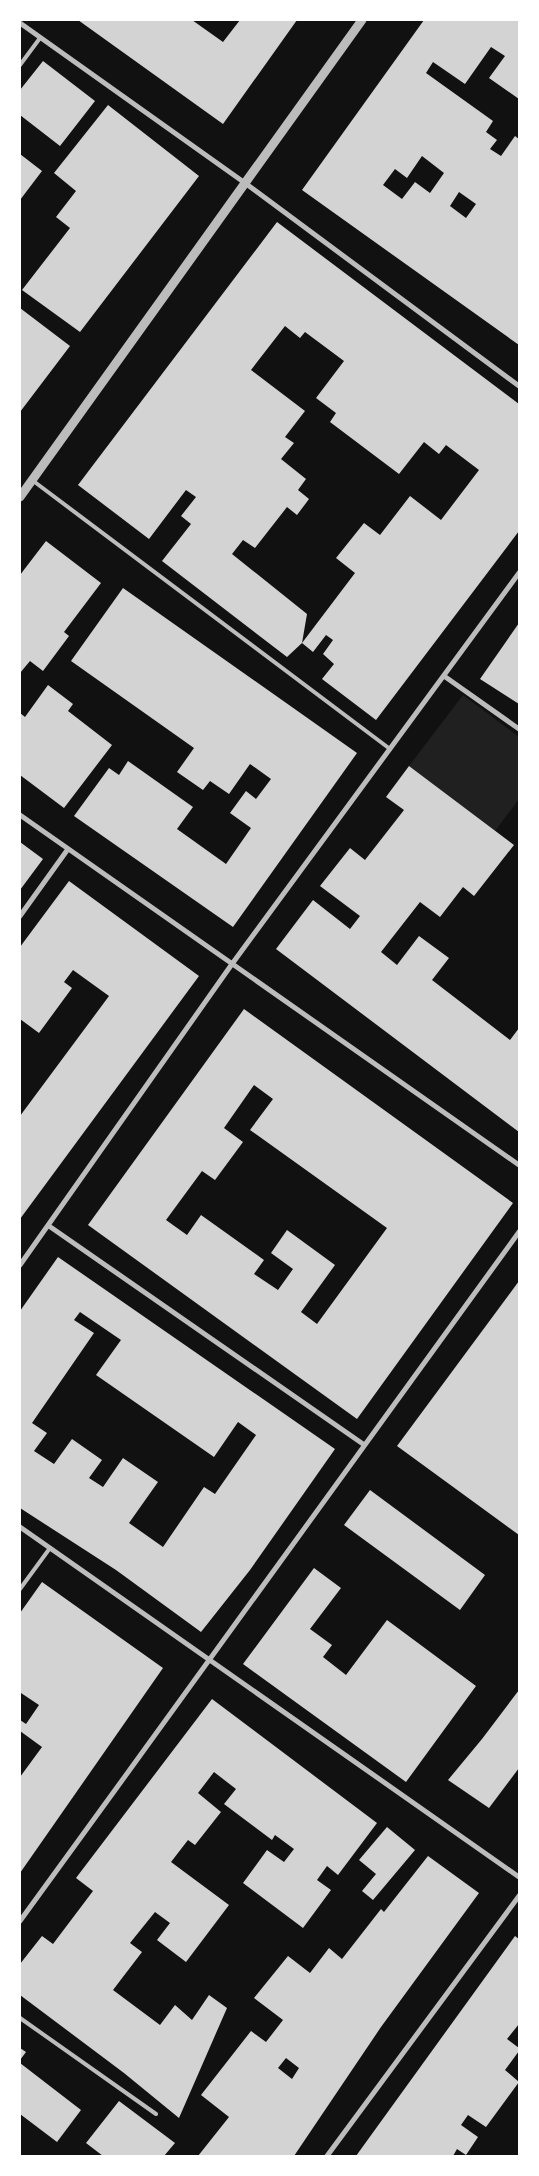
<svg xmlns="http://www.w3.org/2000/svg" width="539" height="2176" viewBox="0 0 539 2176" font-family="Commissioner,sans-serif">
	<rect width="100%" height="100%" fill="#111"/>
	<path fill="#202020" d="M 463,695 L 519,737 L 519,799 L 495,831 L 409,766 Z"/>
	<path fill="#d3d3d3" fill-rule="evenodd" d="M 78,20 L 192,20 L 223,42 L 240,20 L 297,20 L 223,124 Z
		M 424,20 L 519,20 L 519,99 L 489,78 L 505,56 L 491,47 L 465,84 L 433,62 L 426,73 L 493,121 L 486,132 L 497,140 L 490,149 L 501,156 L 515,136 L 519,139 L 519,345 L 302,190 ZM 422,156 L 444,173 L 430,193 L 415,182 L 402,199 L 383,185 L 395,169 L 407,178 ZM 459,192 L 476,204 L 466,218 L 450,206 Z
		M 43,61 L 95,101 L 60,146 L 20,115 L 20,90 Z
		M 108,105 L 199,176 L 80,332 L 22,290 L 70,228 L 56,217 L 76,191 L 54,173 Z
		M 20,154 L 42,171 L 20,200 Z
		M 277,222 L 519,404 L 519,531 L 376,720 L 322,679 L 334,664 L 323,654 L 333,640 L 326,635 L 313,652 L 302,643 L 355,573 L 336,558 L 364,523 L 380,535 L 410,496 L 441,520 L 479,470 L 446,445 L 439,454 L 424,442 L 399,474 L 330,422 L 336,413 L 316,398 L 344,361 L 305,332 L 300,338 L 285,326 L 251,370 L 305,411 L 285,437 L 294,443 L 281,459 L 306,479 L 298,490 L 309,499 L 297,515 L 287,507 L 255,548 L 243,540 L 232,554 L 307,614 L 302,643 L 287,657 L 162,561 L 191,524 L 181,516 L 196,497 L 186,490 L 149,539 L 78,485 Z
		M 20,308 L 70,346 L 20,412 Z
		M 46,541 L 101,583 L 64,632 L 69,636 L 43,671 L 30,661 L 20,673 L 20,575 Z
		M 123,588 L 357,753 L 233,927 L 74,816 L 109,768 L 119,775 L 128,761 L 193,807 L 177,829 L 226,864 L 251,828 L 230,813 L 246,791 L 256,799 L 271,779 L 250,764 L 229,794 L 210,781 L 203,790 L 177,772 L 194,748 L 71,661 Z
		M 519,623 L 519,704 L 480,679 Z
		M 48,685 L 73,704 L 68,711 L 112,745 L 64,808 L 20,775 L 20,713 L 25,717 Z
		M 409,766 L 514,845 L 474,896 L 463,887 L 440,917 L 420,902 L 381,952 L 397,965 L 419,936 L 449,958 L 432,980 L 510,1040 L 519,1028 L 519,1132 L 276,949 L 313,900 L 350,929 L 360,916 L 320,886 L 350,848 L 365,860 L 404,810 L 386,797 Z
		M 20,842 L 43,859 L 20,890 Z
		M 69,881 L 199,976 L 20,1219 L 20,1116 L 109,996 L 73,970 L 64,982 L 72,988 L 39,1033 L 20,1019 L 20,947 Z
		M 244,1009 L 513,1203 L 357,1419 L 88,1225 ZM 254,1085 L 273,1099 L 250,1130 L 387,1228 L 317,1324 L 301,1312 L 335,1265 L 287,1230 L 271,1253 L 293,1269 L 278,1290 L 254,1274 L 264,1260 L 201,1215 L 187,1235 L 166,1220 L 202,1171 L 215,1180 L 243,1142 L 224,1128 Z
		M 58,1257 L 335,1449 L 250,1570 L 201,1632 L 116,1570 L 20,1508 L 20,1311 ZM 80,1312 L 121,1340 L 96,1375 L 214,1457 L 238,1422 L 256,1435 L 215,1494 L 204,1487 L 163,1547 L 129,1523 L 158,1482 L 123,1458 L 103,1487 L 89,1478 L 102,1460 L 72,1439 L 54,1464 L 34,1451 L 47,1433 L 32,1423 L 94,1333 L 74,1320 Z
		M 519,1281 L 519,1535 L 397,1446 Z
		M 370,1490 L 485,1575 L 460,1610 L 344,1525 Z
		M 314,1568 L 341,1588 L 310,1629 L 332,1645 L 323,1657 L 346,1675 L 387,1620 L 476,1686 L 406,1782 L 243,1664 Z
		M 42,1582 L 163,1668 L 20,1873 L 20,1777 L 42,1747 L 20,1731 L 20,1720 L 26,1724 L 39,1705 L 21,1693 L 20,1694 L 20,1613 Z
		M 519,1690 L 519,1768 L 489,1808 L 448,1780 L 482,1739 Z
		M 212,1699 L 377,1823 L 338,1875 L 327,1866 L 317,1880 L 331,1890 L 303,1928 L 243,1883 L 267,1850 L 284,1862 L 294,1849 L 275,1835 L 272,1840 L 224,1804 L 236,1789 L 214,1772 L 198,1793 L 221,1812 L 195,1845 L 188,1840 L 171,1862 L 229,1905 L 186,1962 L 157,1940 L 170,1923 L 155,1912 L 130,1943 L 142,1952 L 113,1990 L 160,2025 L 175,2005 L 192,2020 L 209,1995 L 227,2008 L 179,2118 L 124,2073 L 20,1995 L 20,1964 L 42,1936 L 53,1944 L 93,1891 L 76,1878 Z
		M 387,1827 L 415,1850 L 373,1900 L 362,1891 L 376,1874 L 359,1860 Z
		M 428,1856 L 479,1893 L 381,2027 L 294,2156 L 198,2156 L 229,2117 L 201,2095 L 251,2031 L 266,2042 L 283,2020 L 254,1998 L 288,1956 L 310,1973 L 329,1948 L 342,1959 L 381,1909 L 384,1912 ZM 286,2058 L 299,2068 L 292,2079 L 278,2068 Z
		M 515,1936 L 519,1939 L 519,2024 L 507,2039 L 519,2048 L 519,2051 L 505,2070 L 519,2082 L 486,2127 L 468,2115 L 461,2125 L 478,2137 L 466,2155 L 457,2149 L 453,2156 L 356,2156 Z
		M 20,2048 L 26,2052 L 20,2060 Z
		M 20,2063 L 81,2110 L 57,2142 L 20,2114 Z
		M 119,2101 L 175,2143 L 164,2156 L 103,2156 L 86,2143 Z"/>
	<g fill="none" stroke-linecap="round" stroke-linejoin="round">
		<path stroke="#bcbcbc" stroke-width="4" d="M 20,65 L 40,38
			M 32,480 L 390,749
			M 20,1589 L 50,1548
			M 20,2018 L 156,2114"/>
		<path stroke="#bcbcbc" stroke-width="5" d="M 20,23 L 245,183 L 519,386
			M 444,676 L 519,729
			M 20,815 L 519,1165
			M 20,916 L 68,849
			M 49,1226 L 363,1444
			M 20,1265 L 232,964 L 519,573
			M 20,1527 L 519,1877
			M 20,1921 C 187,1692 351,1461 519,1232
			M 327,2156 L 519,1896"/>
		<path stroke="#bcbcbc" stroke-width="9" d="M 20,497 L 362,20"/>
	</g>
	<rect width="539" height="2176" fill="none" stroke="#ffffff" stroke-width="42"/>
</svg>
